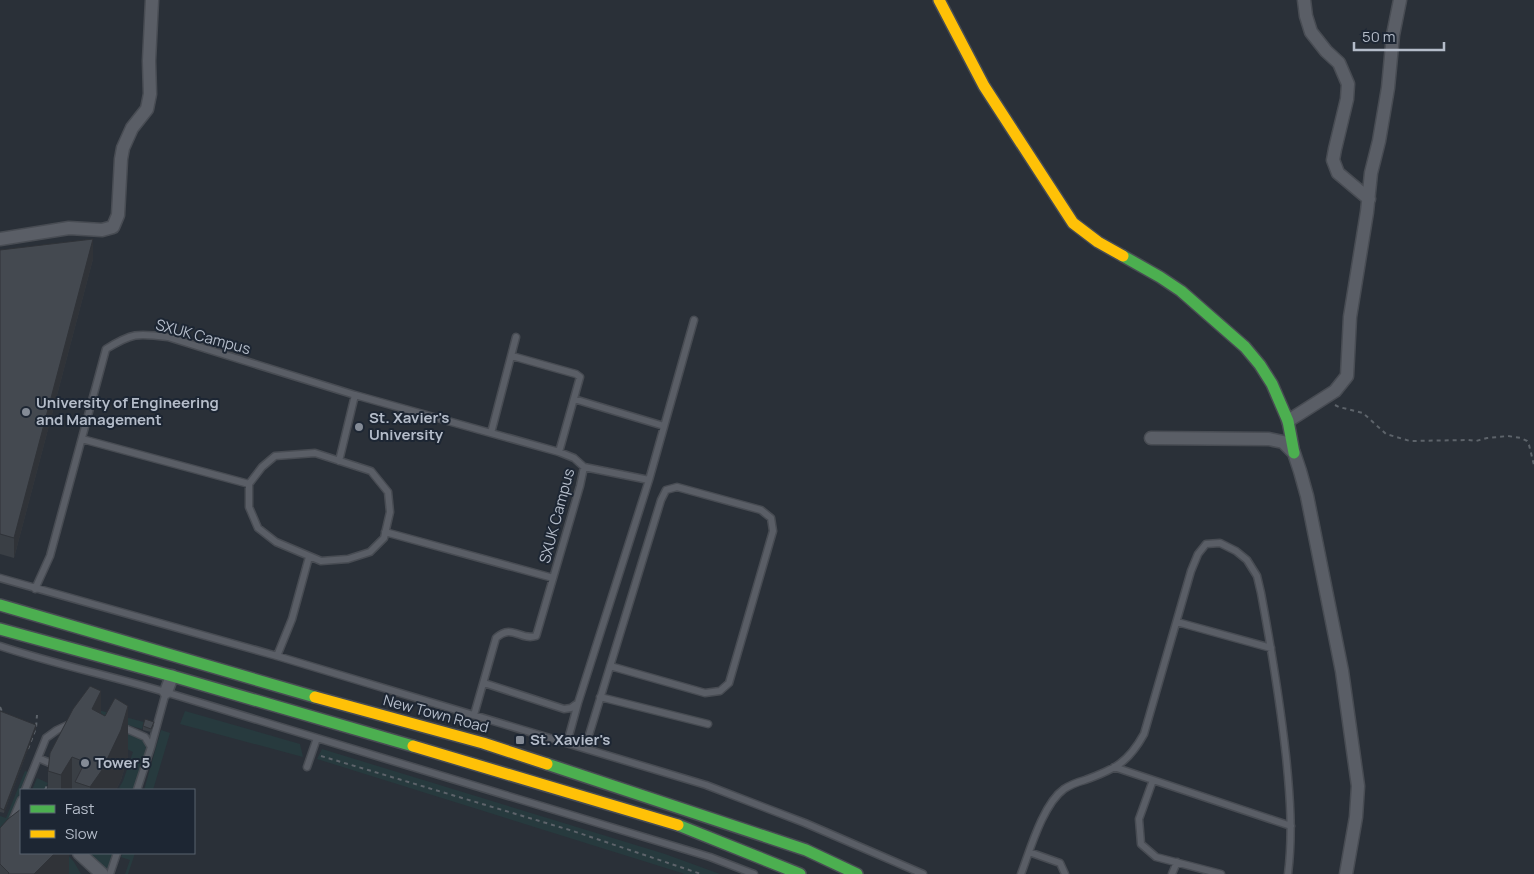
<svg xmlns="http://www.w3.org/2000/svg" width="1534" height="874" viewBox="0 0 1534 874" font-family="Manrope,sans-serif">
	<rect width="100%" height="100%" fill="#2a3038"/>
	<path fill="#273a3e" d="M 98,710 L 144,722 L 142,729 L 106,719 Z
		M 185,711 L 300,744 L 303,757 L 180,724 Z
		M 123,730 L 143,739 L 146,747 L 145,755 L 134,790 L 124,790 L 119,788 L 123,781 L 133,752 L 117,744 Z
		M 161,730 L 170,733 L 153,790 L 144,790 Z
		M 322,749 L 665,854 L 720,874 L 685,874 L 317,759 Z
		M 25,771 L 28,772 L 5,831 L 0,837 L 0,816 L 6,818 Z
		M 37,778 L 48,783 L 44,790 L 32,790 Z
		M 66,853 L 74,862 L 81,874 L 67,874 Z
		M 88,853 L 113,853 L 107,870 Z
		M 123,853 L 135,853 L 128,874 L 125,874 L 130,860 L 121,857 Z"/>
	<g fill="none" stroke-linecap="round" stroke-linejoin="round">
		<g stroke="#484c53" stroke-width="9">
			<path id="lane" d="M 512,356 L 576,374 L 580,377 L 559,452
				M 355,395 L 559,452 L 574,458 L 584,467 L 580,486 L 537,633 L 536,636 C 520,641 512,623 496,638 L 474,715
				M 574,399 L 664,426
				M 491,433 L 516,337
				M 82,439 L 249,484
				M 315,453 L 371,471 L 388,492 L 390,512 L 384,538 L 370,552 L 348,559 L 321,561 L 276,542 L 258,528 L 249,507 L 249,484 L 262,467 L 275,456 Z
				M 584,467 L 649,480
				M 385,532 L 553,578
				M 0,578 L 277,656 L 706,785 L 805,823 L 923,874
				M 35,589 L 50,556 L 106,349 C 132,333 137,333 168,337 L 355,395 L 339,461
				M 1177,622 L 1271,648
				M 0,646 C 57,665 117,677 175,695 C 353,749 531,803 710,857 L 754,874
				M 277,656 L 292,619 L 309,557
				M 484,683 L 564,709 L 571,708 L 578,703 L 649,480 L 694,320
				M 600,697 L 708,724
				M 120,726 L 145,737 L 151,747
				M 567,743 L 578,703
				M 585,748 L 661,500 L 666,490 L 677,487 L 761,510 L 771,518 L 773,531 L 729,683 L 720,691 L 705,693 L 610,666
				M 38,758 L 50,763
				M 307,767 L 317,738
				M 1114,767 L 1291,826
				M 1153,780 L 1139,819 L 1141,844 L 1156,857 L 1221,874
				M 25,790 L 46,738 L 57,730 L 72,723
				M 137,790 L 151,747 L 166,692
				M 13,819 L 21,800
				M 1029,852 L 1060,863 L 1065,874
				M 110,874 L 117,853
				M 1021,874 C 1030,850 1043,804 1064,789 C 1070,785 1078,782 1085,780 C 1115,769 1128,763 1144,734 L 1191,571 L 1198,554 L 1206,544 L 1220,543 L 1236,551 L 1247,560 L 1257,576 L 1261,593 C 1271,647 1280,701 1286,756 C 1290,795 1293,834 1288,874
				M 1172,874 L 1177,862"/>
		</g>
		<g stroke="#484c53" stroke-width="15">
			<path id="street" d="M 1304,0 L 1306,16 L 1311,32 L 1326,51 L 1339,63 L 1348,84 L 1347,99 L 1335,149 L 1333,160 L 1338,173 L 1369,199
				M 0,239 L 69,228 L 102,230 L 113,227 L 118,215 L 121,159 L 123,148 L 132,128 L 147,109 L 150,94 L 149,61 L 152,0
				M 1288,421 L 1335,391 L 1347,376 L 1350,317 L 1367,212 L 1371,173 L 1379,141 L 1388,88 L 1393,35 L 1400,0
				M 1151,438 L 1269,439 L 1283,442 L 1294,453 L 1300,471 L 1307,496 L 1342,671 L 1358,786 L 1356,817 L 1346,874
				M 166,692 L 172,676
				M 79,853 L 102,874"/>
		</g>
		<g stroke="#484c53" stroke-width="14">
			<path id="fast" d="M 1123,256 L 1160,277 L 1181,291 L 1245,347 L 1260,365 L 1272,384 L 1288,421 L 1294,453
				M 0,605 L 315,697
				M 0,629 L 172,676 L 413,746
				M 547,764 L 806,850 L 857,874
				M 678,825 L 800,874"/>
		</g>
		<g stroke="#484c53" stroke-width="14">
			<path id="slow" d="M 939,0 L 984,86 L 1073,223 L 1098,242 L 1123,256
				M 315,697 L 483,743 L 547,764
				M 413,746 L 678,825"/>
		</g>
		<path stroke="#5d636a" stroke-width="2" stroke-dasharray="4 4" stroke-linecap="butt" d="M 1335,405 L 1339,407 L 1363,413 L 1386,434 L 1410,441 L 1468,440 L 1476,441 L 1487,438 L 1508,436 L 1521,438 L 1527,441 L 1529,445 L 1534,465
			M 0,707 L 3,714
			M 28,749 L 36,728 L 37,715
			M 321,756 L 573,831 L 701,874
			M 45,790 L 48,783"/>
		<use href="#lane" stroke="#5a5e66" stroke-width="6"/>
		<use href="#street" stroke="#5a5e66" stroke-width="12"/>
		<use href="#fast" stroke="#4caf50" stroke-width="11"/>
		<use href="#slow" stroke="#ffc107" stroke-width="11"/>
	</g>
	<path fill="#3a3f45" d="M 0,250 L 93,259 L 14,558 L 0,554 Z
		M 0,711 L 36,728 L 4,813 L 0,812 Z
		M 101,714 L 128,756 L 121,780 L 116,790 L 48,790 L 48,771 Z
		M 154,725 L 151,732 L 143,730 L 143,726 Z
		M 0,828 L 21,853 L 69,853 L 69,874 L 0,874 Z"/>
	<path fill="#303338" d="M 93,239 L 93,259 L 14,558 L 14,538 Z
		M 101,691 L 101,741 L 92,709 Z
		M 128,706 L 128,756 L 121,780 L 116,790 L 90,790 L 90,787 Z
		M 36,725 L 36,728 L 4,813 L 4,810 Z
		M 72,757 L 72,790 L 61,790 L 61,775 Z
		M 55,853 L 69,853 L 69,874 L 34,874 Z"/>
	<path fill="#444950" stroke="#303338" d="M 93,239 L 14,538 L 0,534 L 0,250 Z
		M 90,686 L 101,691 L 92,709 L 105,716 L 115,698 L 128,706 L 121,730 L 102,770 L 90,787 L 75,782 L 85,762 L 72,757 L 61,775 L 48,771 L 50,753 L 73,709 Z
		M 0,711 L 36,725 L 4,810 L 0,808 Z
		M 145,719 L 154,722 L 151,729 L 143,726 Z
		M 21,809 L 21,853 L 55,853 L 34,874 L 8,874 L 9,873 L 0,864 L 0,828 L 8,819 Z"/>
	<g fill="#848b96" stroke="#1d2633" stroke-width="2">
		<circle cx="26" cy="412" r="5"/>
		<circle cx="359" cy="427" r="5"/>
		<rect x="515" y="735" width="10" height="10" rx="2.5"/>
		<circle cx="85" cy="763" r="5"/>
	</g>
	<g text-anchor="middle" stroke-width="4" stroke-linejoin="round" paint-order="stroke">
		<g font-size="15" fill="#b4bcc9" stroke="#1d2633">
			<text transform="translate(203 337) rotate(15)" y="5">SXUK Campus</text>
			<text transform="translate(557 516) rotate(-75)" y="5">SXUK Campus</text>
			<text transform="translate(436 714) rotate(15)" y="5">New Town Road</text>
		</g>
		<g font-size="15" font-weight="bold" fill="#b4bcc9" stroke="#1d2633" text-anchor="start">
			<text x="36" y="408">University of Engineering<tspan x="36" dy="17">and Management</tspan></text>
			<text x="369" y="423">St. Xavier's<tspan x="369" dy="17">University</tspan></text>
			<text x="530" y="745">St. Xavier's</text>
			<text x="95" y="768">Tower 5</text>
		</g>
	</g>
	<rect x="20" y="789" width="175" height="65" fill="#1d2633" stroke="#59626f"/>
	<rect x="30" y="805" width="25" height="8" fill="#4caf50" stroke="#59626f"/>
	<text x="65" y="814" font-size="15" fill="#b4bcc9">Fast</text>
	<rect x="30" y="830" width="25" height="8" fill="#ffc107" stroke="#59626f"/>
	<text x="65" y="839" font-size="15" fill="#b4bcc9">Slow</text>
	<path d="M1354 42v8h90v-8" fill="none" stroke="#b4bcc9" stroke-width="2.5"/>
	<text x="1362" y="42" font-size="15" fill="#b4bcc9" stroke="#1d2633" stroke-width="4" paint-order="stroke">50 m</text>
</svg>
